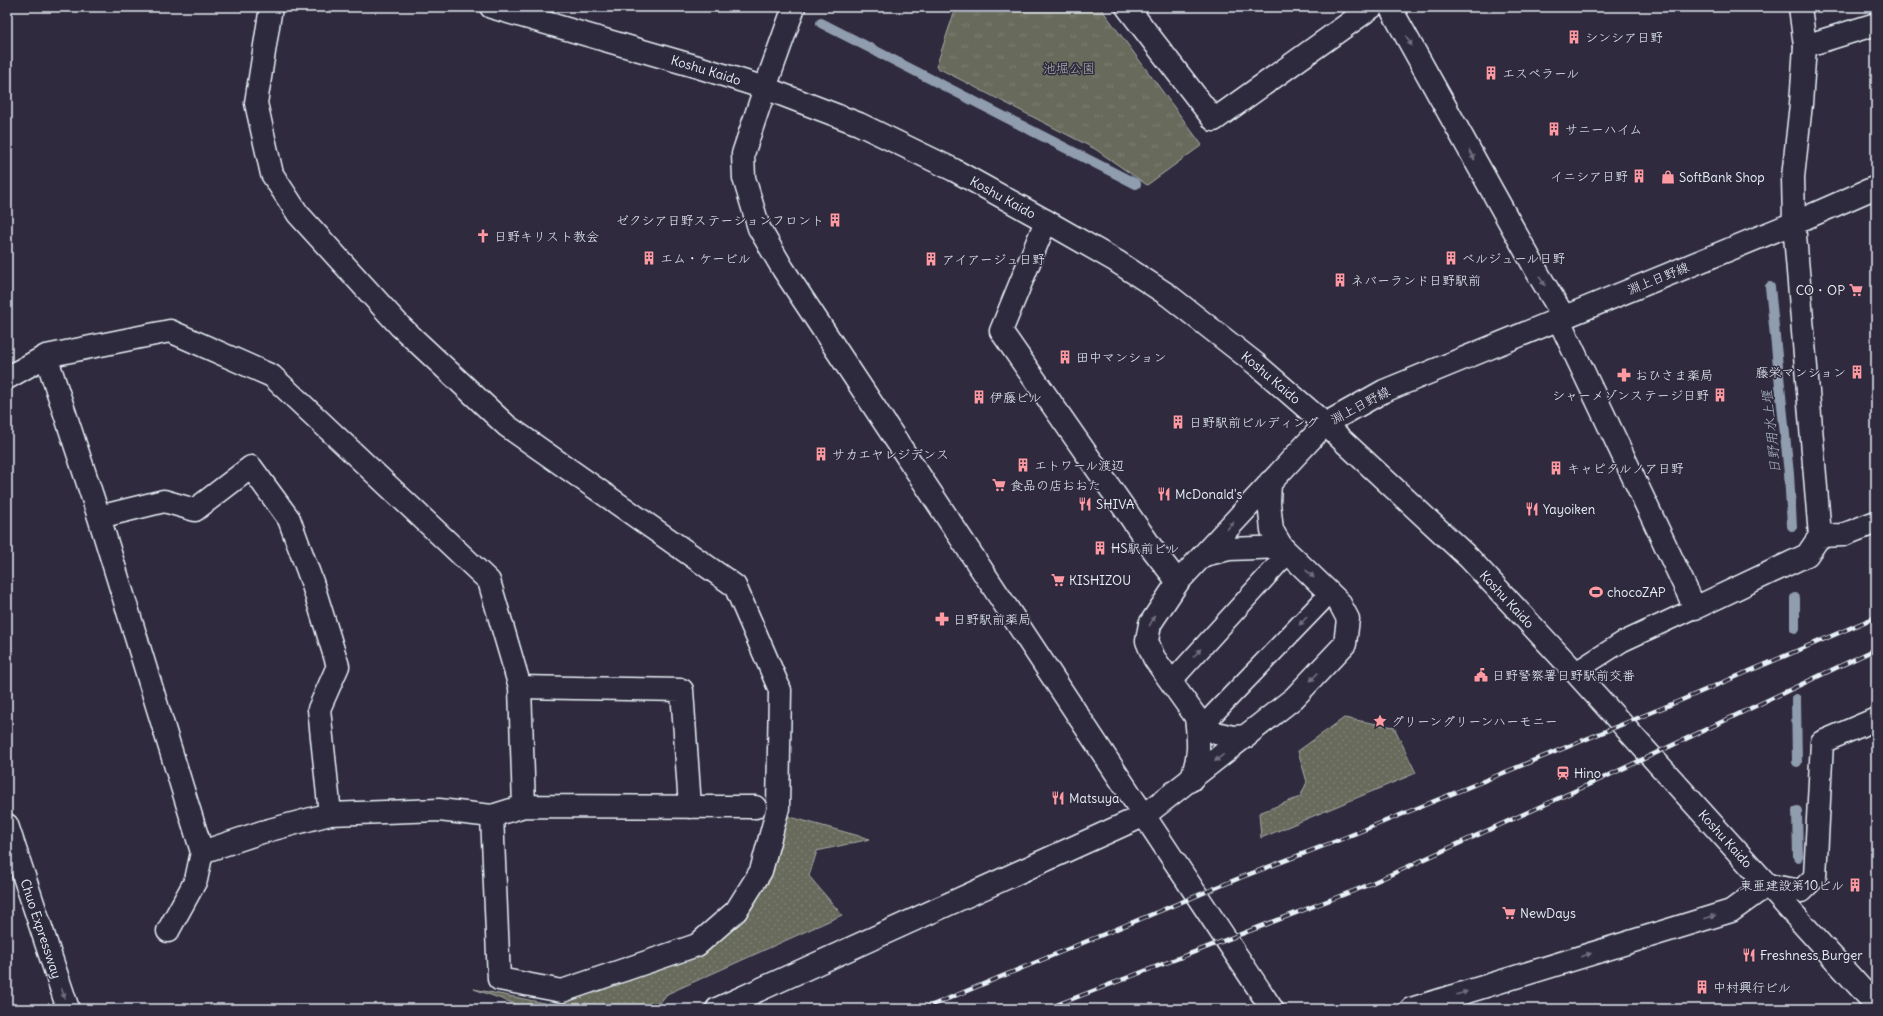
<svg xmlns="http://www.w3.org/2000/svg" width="1883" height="1016" viewBox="0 0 1883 1016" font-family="Delius,'Klee One',sans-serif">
	<defs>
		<pattern id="grass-dots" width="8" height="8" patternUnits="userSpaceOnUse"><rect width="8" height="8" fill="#676a5b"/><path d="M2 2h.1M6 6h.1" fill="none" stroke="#7d8073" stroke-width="1.8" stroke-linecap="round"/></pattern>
		<pattern id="park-tufts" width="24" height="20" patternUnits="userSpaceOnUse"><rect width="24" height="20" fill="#676a5b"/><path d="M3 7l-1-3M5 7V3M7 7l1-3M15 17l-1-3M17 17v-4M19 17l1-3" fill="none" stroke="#7d8073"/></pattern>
	</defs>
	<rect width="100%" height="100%" fill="#2f2a3d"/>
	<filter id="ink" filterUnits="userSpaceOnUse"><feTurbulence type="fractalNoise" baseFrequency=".025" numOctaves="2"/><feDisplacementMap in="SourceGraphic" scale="8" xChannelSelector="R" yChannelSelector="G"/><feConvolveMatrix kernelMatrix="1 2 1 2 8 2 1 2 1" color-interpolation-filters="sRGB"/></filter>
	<g filter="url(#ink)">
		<path fill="url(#grass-dots)" stroke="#a8aeaa" d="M 1344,718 L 1394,727 L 1416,773 L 1261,838 L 1259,813 L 1300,797 L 1307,782 L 1298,751 Z
			M 783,815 L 870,839 L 817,851 L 809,876 L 842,915 L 667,994 L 655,1009 L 529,1009 L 474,989 L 559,1006 L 733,922 Z"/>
		<path fill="url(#park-tufts)" stroke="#a8aeaa" d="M 956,7 L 1100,7 L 1202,145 L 1147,185 L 1095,149 L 936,67 Z"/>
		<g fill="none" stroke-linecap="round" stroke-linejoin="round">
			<path stroke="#8f9daf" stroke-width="10" d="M 821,23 L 1136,184
				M 1770,287 L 1789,474 L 1792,526
				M 1795,598 L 1795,628
				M 1796,699 L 1797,762
				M 1797,811 L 1798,857"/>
			<g stroke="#e8f1f8" stroke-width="22">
				<path id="lane" d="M 1575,672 L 1622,642 L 1695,608
					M 1171,682 L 1288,553
					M 1204,724 L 1330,593"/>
			</g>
			<g stroke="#e8f1f8" stroke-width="25">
				<path id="street" d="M 271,7 L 256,103 L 272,174 L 298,214 L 400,326 L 507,426 L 735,586 L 780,690 L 778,808 L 761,871 L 736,911 L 697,945 L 562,991 L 499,979 L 492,816
					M 1127,7 L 1214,120 L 1372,7
					M 1390,7 L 1540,277 L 1564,317
					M 1805,46 L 1876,24
					M 765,88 L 794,7
					M 1046,221 L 1001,331 L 1154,551 L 1178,582
					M 1794,223 L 1820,536 L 1843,535 L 1876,522
					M 1559,320 L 1695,608 L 1807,555 L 1820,536
					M 46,356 L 99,517 L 202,852
					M 7,378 L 46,356 L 170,331 L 272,376 L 489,581 L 520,687 L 524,806
					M 99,517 L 164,501 L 195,510 L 251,467 L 289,519 L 312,582 L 338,666 L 319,709 L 330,814
					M 520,687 L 682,690 L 690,807
					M 168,931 L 196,880 L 202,852 L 262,832 L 330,814 L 439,810 L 492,816 L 524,806 L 755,807
					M 1411,1009 L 1731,911 L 1767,885 L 1801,891 L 1815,877 L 1822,742 L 1876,719"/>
			</g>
			<g stroke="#e8f1f8" stroke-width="25">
				<g id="secondary">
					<path id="s1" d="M 491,7 L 698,67 L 765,88 L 859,124 L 954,170 L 1046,221 L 1116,261 L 1168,295 L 1256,364 L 1325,424 L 1469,558 L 1575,672 L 1876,1005"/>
					<path d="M 765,88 L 743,154 L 744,178 L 759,228 L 783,269 L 1272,1009"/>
					<path d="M 1794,223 L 1793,177 L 1801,104 L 1805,46 L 1800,7"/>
					<path d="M 1204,555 L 1229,549 L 1282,547"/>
					<path d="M 1247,736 L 1233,737 L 1216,733 L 1196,717 L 1154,658 L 1147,641 L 1150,624 L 1178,582 L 1325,424 L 1384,391 L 1794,223 L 1876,187"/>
					<path d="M 1191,780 C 1200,756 1199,743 1196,717"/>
					<path d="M 717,1009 L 1145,815 L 1294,698 L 1345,644 L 1348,619 L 1339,602 L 1282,547 L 1272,530 L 1269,503 L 1270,482"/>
				</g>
			</g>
			<g stroke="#e8f1f8" stroke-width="25">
				<g id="highway">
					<path id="s2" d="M 7,825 L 68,1009"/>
				</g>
			</g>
			<use href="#lane" stroke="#2f2a3d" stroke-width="19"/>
			<use href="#street" stroke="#2f2a3d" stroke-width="22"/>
			<use href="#secondary" stroke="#2f2a3d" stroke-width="22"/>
			<use href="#highway" stroke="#2f2a3d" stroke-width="22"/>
			<g stroke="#e8f1f8" stroke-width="4.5">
				<path id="rail" d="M 923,1009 L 1242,877 L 1339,840 L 1677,702 L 1876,617
					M 1046,1009 L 1361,888 L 1601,779 L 1876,649"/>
			</g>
			<use href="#rail" stroke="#2f2a3d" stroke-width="3" stroke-dasharray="9" stroke-linecap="butt"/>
		</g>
		<defs><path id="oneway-solid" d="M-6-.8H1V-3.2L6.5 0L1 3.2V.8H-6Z"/></defs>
		<g fill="#70707e">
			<use href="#oneway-solid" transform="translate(1409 41) rotate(61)"/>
			<use href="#oneway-solid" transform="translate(1472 155) rotate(61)"/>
			<use href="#oneway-solid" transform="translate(1542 281) rotate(59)"/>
			<use href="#oneway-solid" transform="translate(1230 526) rotate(-48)"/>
			<use href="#oneway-solid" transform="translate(1310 574) rotate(43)"/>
			<use href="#oneway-solid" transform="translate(1152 621) rotate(-61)"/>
			<use href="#oneway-solid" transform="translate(1303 621) rotate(134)"/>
			<use href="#oneway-solid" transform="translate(1197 653) rotate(-48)"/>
			<use href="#oneway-solid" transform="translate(1314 677) rotate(133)"/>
			<use href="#oneway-solid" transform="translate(1219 758) rotate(142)"/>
			<use href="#oneway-solid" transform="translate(1710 917) rotate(-17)"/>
			<use href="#oneway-solid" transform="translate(1586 955) rotate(-17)"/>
			<use href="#oneway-solid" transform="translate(63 993) rotate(72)"/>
			<use href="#oneway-solid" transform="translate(1462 993) rotate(-18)"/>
		</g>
	</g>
	<defs>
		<g id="building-bare" transform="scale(1.08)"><path d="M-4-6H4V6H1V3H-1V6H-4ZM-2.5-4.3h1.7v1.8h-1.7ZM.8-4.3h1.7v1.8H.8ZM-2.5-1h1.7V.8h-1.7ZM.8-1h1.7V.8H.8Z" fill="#ff9aa2" stroke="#2f2a3d" stroke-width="2.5" paint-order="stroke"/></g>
		<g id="shop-bare" transform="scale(1.08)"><path d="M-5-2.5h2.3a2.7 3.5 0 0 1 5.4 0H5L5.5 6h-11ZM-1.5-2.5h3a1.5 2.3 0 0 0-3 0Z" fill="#ff9aa2" stroke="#2f2a3d" stroke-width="2.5" paint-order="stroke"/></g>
		<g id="church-bare" transform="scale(1.08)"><path d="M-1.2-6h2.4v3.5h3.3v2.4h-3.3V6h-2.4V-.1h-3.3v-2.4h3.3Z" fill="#ff9aa2" stroke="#2f2a3d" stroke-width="2.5" paint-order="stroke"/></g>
		<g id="supermarket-bare" transform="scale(1.08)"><path d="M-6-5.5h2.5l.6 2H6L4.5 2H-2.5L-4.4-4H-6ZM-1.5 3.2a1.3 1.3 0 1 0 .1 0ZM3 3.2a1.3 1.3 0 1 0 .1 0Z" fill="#ff9aa2" stroke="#2f2a3d" stroke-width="2.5" paint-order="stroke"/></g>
		<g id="pharmacy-bare" transform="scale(1.08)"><path d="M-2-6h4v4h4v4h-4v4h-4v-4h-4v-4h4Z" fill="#ff9aa2" stroke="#2f2a3d" stroke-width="2.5" paint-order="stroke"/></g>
		<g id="restaurant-bare" transform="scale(1.08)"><path d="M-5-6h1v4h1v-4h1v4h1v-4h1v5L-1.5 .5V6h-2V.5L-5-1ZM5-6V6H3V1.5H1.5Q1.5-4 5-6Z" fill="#ff9aa2" stroke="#2f2a3d" stroke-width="2.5" paint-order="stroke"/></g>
		<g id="stadium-bare" transform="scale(1.08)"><path d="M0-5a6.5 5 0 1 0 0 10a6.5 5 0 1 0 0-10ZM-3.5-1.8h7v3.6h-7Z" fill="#ff9aa2" stroke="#2f2a3d" stroke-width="2.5" paint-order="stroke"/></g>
		<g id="civic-bare" transform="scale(1.08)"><path d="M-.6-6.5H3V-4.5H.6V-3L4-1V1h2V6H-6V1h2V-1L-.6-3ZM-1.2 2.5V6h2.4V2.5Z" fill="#ff9aa2" stroke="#2f2a3d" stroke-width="2.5" paint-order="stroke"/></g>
		<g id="sight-bare" transform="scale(1.08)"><path d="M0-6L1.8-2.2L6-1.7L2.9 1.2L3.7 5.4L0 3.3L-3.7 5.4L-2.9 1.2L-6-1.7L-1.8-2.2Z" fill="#ff9aa2" stroke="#2f2a3d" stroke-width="2.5" paint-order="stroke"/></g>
		<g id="station-bare" transform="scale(1.08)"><path d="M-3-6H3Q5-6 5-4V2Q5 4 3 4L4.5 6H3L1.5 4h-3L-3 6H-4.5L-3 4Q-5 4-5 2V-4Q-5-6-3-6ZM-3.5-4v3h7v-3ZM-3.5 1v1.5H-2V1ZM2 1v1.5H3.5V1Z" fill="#ff9aa2" stroke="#2f2a3d" stroke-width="2.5" paint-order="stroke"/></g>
	</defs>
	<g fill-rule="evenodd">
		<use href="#building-bare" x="1574" y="37"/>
		<use href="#building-bare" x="1491" y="73"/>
		<use href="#building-bare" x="1554" y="129"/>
		<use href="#building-bare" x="1639" y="176"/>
		<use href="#shop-bare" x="1668" y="177"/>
		<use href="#building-bare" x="835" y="220"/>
		<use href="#church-bare" x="483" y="236"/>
		<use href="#building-bare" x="649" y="258"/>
		<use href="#building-bare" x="1451" y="258"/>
		<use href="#building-bare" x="931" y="259"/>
		<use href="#building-bare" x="1340" y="280"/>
		<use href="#supermarket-bare" x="1856" y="290"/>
		<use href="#building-bare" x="1065" y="357"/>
		<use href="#building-bare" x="1857" y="372"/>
		<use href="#pharmacy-bare" x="1624" y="375"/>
		<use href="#building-bare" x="1720" y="395"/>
		<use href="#building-bare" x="979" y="397"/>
		<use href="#building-bare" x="1178" y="422"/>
		<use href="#building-bare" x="821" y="454"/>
		<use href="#building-bare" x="1023" y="465"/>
		<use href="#building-bare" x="1556" y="468"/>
		<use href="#supermarket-bare" x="999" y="485"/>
		<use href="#restaurant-bare" x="1164" y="494"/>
		<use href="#restaurant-bare" x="1085" y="504"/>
		<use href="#restaurant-bare" x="1532" y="509"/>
		<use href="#building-bare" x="1100" y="548"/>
		<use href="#supermarket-bare" x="1058" y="580"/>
		<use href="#stadium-bare" x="1596" y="592"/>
		<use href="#pharmacy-bare" x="942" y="619"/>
		<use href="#civic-bare" x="1481" y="675"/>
		<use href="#sight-bare" x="1380" y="721"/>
		<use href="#station-bare" x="1563" y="773"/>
		<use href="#restaurant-bare" x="1058" y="798"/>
		<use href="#building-bare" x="1855" y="885"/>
		<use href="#supermarket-bare" x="1509" y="913"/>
		<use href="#restaurant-bare" x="1749" y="955"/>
		<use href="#building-bare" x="1702" y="987"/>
	</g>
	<g text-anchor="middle" stroke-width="3" stroke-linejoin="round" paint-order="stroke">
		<g font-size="13" fill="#e8f1f8" stroke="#2f2a3d" text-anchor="start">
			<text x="1585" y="42">シンシア日野</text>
			<text x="1502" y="78">エスペラール</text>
			<text x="1565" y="134">サニーハイム</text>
			<text x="1628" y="181" text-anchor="end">イニシア日野</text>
			<text x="1679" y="182">SoftBank Shop</text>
			<text x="824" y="225" text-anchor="end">ゼクシア日野ステーションフロント</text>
			<text x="494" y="241">日野キリスト教会</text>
			<text x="660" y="263">エム・ケービル</text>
			<text x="1462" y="263">ベルジュール日野</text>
			<text x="942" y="264">アイアージュ日野</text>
			<text x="1351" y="285">ネバーランド日野駅前</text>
			<text x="1845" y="295" text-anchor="end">CO・OP</text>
			<text x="1076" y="362">田中マンション</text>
			<text x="1846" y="377" text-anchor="end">藤栄マンション</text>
			<text x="1635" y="380">おひさま薬局</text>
			<text x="1709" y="400" text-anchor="end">シャーメゾンステージ日野</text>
			<text x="990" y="402">伊藤ビル</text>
			<text x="1189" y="427">日野駅前ビルディング</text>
			<text x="832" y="459">サカエヤレジデンス</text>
			<text x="1034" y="470">エトワール渡辺</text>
			<text x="1567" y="473">キャピタルノア日野</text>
			<text x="1010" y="490">食品の店おおた</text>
			<text x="1175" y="499">McDonald's</text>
			<text x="1096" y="509">SHIVA</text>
			<text x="1543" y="514">Yayoiken</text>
			<text x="1111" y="553">HS駅前ビル</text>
			<text x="1069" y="585">KISHIZOU</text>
			<text x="1607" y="597">chocoZAP</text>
			<text x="953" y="624">日野駅前薬局</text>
			<text x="1492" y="680">日野警察署日野駅前交番</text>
			<text x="1391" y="726">グリーングリーンハーモニー</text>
			<text x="1574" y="778">Hino</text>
			<text x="1069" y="803">Matsuya</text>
			<text x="1844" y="890" text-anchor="end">東亜建設第10ビル</text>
			<text x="1520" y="918">NewDays</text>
			<text x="1760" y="960">Freshness Burger</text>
			<text x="1713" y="992">中村興行ビル</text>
		</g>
		<g font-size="13" fill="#aeb4b1" stroke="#2f2a3d">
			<text x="1069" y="73">池堀公園</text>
		</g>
		<g font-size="13" fill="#e8f1f8" stroke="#2f2a3d">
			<text dy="5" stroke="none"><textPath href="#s1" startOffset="224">Koshu Kaido</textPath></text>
			<text dy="5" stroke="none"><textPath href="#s1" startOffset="548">Koshu Kaido</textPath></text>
			<text transform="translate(1658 278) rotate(-22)" y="5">淵上日野線</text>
			<text dy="5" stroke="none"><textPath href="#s1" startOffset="872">Koshu Kaido</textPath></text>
			<text transform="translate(1360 405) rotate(-28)" y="5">淵上日野線</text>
			<text dy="5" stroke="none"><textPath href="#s1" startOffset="1196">Koshu Kaido</textPath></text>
			<text dy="5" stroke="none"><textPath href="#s1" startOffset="1520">Koshu Kaido</textPath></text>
			<text dy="5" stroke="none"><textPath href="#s2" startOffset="109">Chuo Expressway</textPath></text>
		</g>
		<g font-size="14" font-style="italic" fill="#adb9c8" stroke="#2f2a3d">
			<text transform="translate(1771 432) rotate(-96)" y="5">日野用水上堰</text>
		</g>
	</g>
	<rect width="1883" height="1016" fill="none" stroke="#2f2a3d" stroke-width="24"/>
	<rect x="12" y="12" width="1859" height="992" fill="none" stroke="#e8f1f8" stroke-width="1.5" filter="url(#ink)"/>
</svg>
